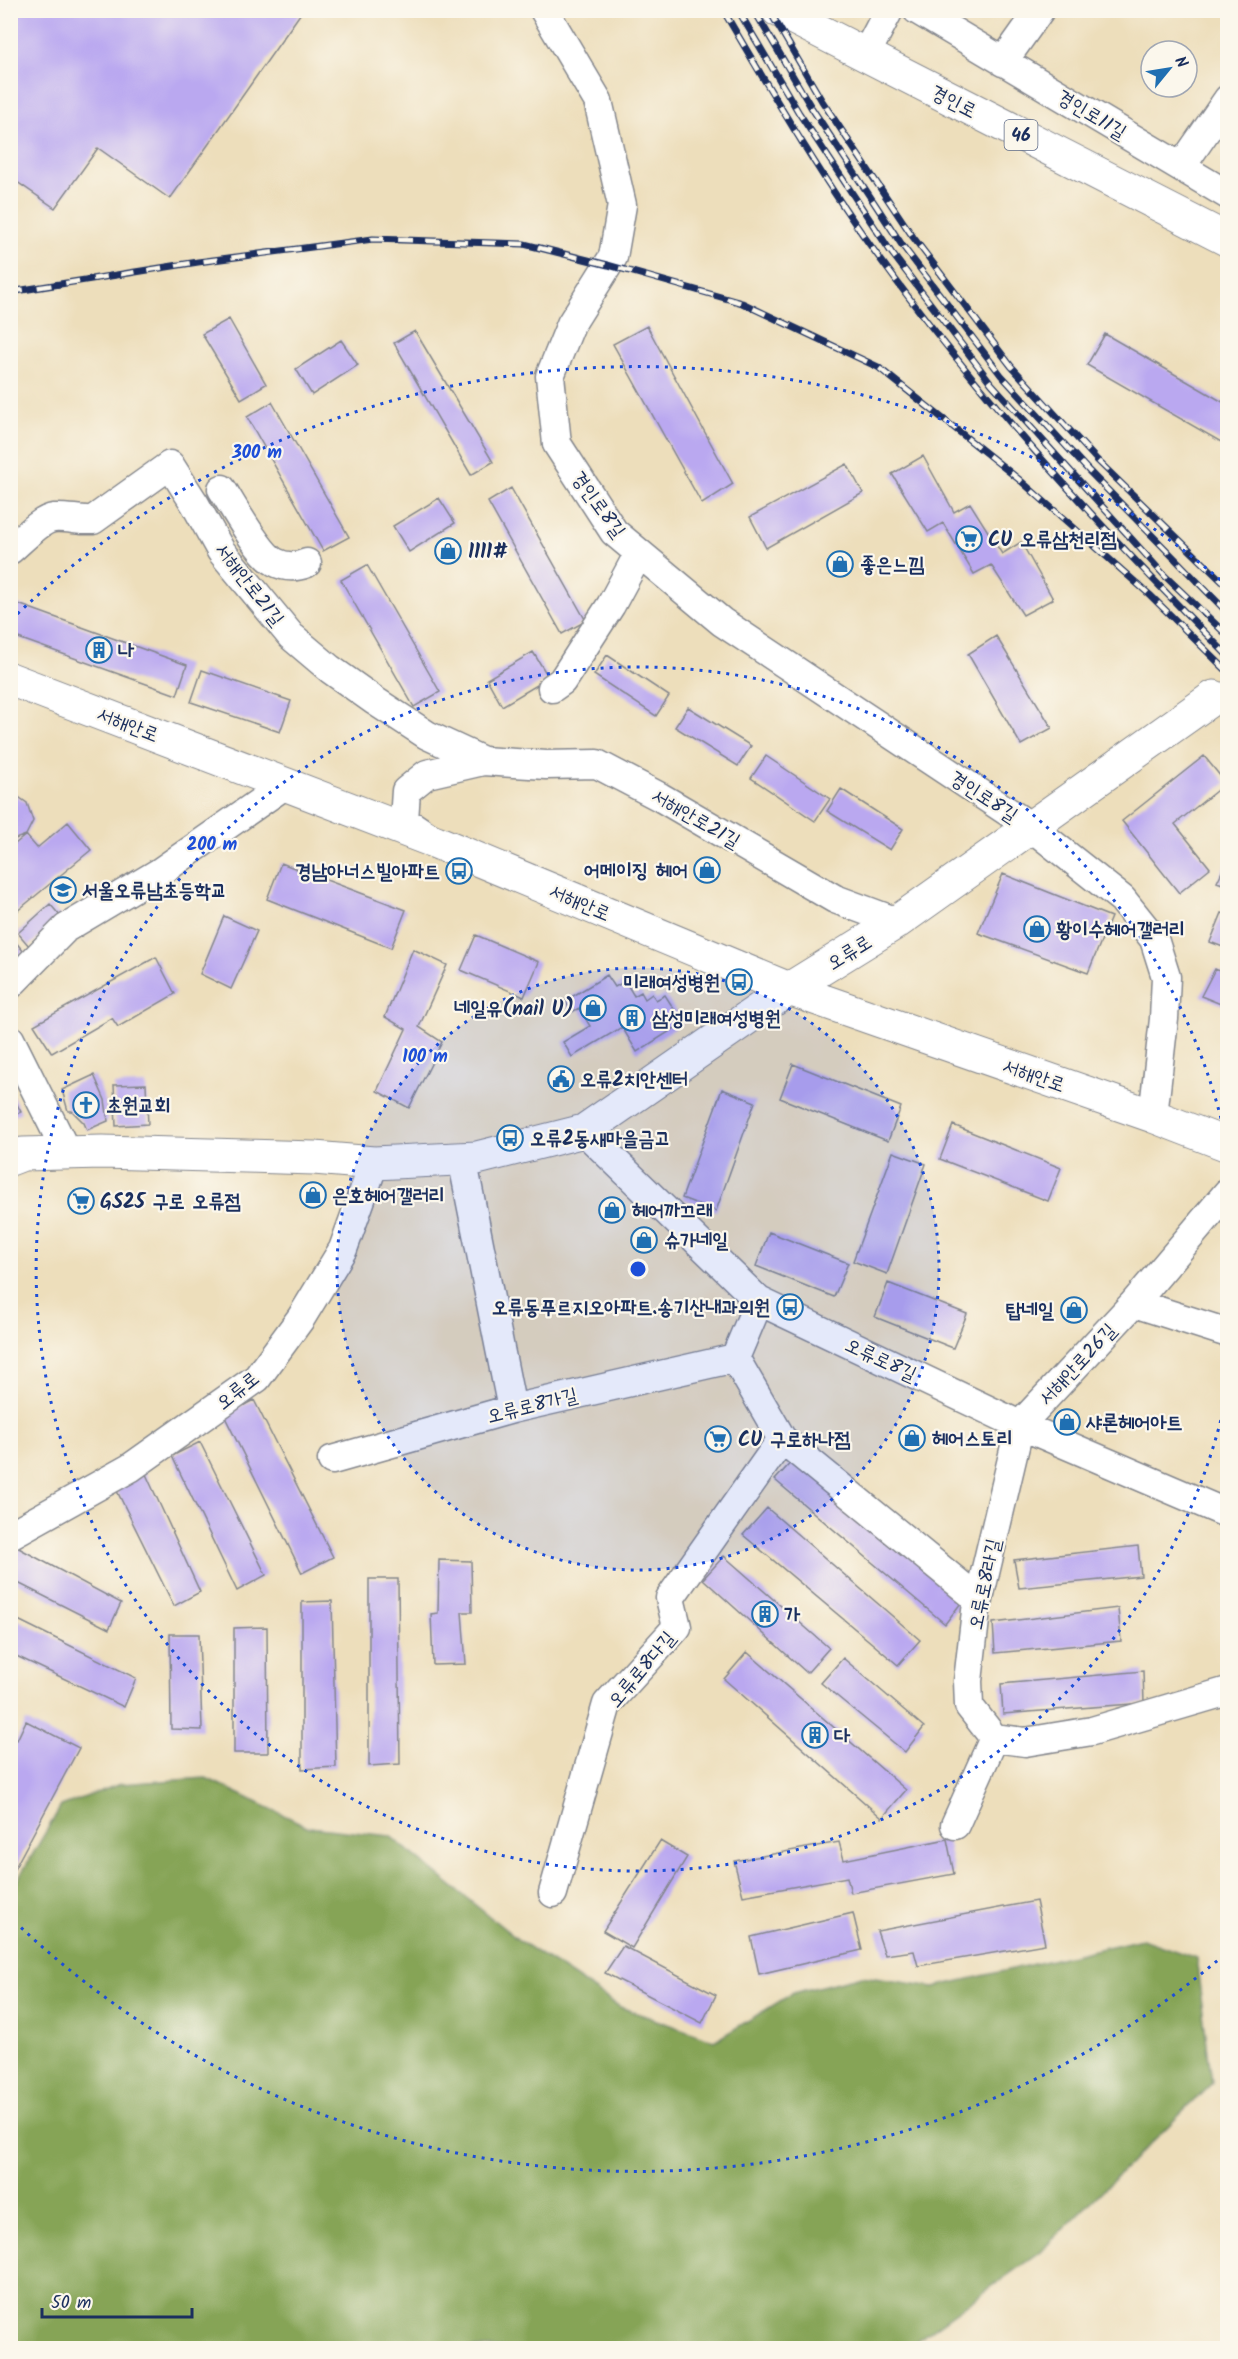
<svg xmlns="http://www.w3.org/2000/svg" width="1238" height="2359" viewBox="0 0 1238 2359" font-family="Kalam,'Poor Story',sans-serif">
	<rect width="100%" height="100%" fill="#fbf7ec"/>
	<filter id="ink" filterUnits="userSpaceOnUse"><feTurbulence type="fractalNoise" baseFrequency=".0167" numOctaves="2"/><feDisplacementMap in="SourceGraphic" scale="12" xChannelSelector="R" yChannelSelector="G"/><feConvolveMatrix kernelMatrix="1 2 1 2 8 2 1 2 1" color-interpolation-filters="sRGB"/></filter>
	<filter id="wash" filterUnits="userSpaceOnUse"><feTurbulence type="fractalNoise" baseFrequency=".008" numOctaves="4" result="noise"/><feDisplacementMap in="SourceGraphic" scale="24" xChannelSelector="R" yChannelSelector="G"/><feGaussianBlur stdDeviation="1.35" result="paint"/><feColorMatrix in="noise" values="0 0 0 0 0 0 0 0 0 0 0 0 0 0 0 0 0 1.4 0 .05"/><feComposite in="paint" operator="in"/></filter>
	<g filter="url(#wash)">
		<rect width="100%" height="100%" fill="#eddebb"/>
		<path fill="#86a456" stroke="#506a5a" stroke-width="1.5" d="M 206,1778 L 309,1827 L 390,1836 L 521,1942 L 620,2007 L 715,2041 L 793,1993 L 862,1976 L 934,1987 L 1142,1939 L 1196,1958 L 1212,2083 L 1040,2252 L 906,2348 L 11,2348 L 11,1891 L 61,1806 L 120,1784 Z"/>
		<g id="blocks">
			<path fill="#baa8f0" d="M 10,10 L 303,10 L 170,199 L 98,148 L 55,208 L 10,177 Z
				M 229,319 L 266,384 L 241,399 L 202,334 Z
				M 647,326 L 733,484 L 702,504 L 613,344 Z
				M 415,331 L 493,462 L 471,475 L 394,343 Z
				M 1105,334 L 1228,405 L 1228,446 L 1087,365 Z
				M 341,340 L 358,365 L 312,395 L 296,369 Z
				M 272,402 L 349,537 L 323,551 L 247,417 Z
				M 923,456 L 954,512 L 970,503 L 1002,554 L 1021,542 L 1053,599 L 1023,615 L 991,565 L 974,574 L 943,523 L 928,532 L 892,474 Z
				M 847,464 L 863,493 L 766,548 L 750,517 Z
				M 511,488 L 586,621 L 562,634 L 488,502 Z
				M 439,498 L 455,523 L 409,552 L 393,526 Z
				M 367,565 L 440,692 L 414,707 L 341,580 Z
				M 10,601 L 187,665 L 177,695 L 10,635 Z
				M 996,636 L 1052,728 L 1021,745 L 968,654 Z
				M 533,652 L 549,678 L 502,706 L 487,679 Z
				M 607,655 L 669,696 L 656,716 L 594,675 Z
				M 202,670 L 291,701 L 280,732 L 191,702 Z
				M 688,707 L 751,746 L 738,766 L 675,727 Z
				M 766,756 L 830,799 L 815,821 L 751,778 Z
				M 1204,756 L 1226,783 L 1175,824 L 1210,868 L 1179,893 L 1122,821 Z
				M 841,789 L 903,829 L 890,850 L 827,811 Z
				M 10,791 L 27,803 L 33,821 L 26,835 L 10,841 Z
				M 68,822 L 91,850 L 10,917 L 10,848 L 26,835 L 37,848 Z
				M 1228,859 L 1228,886 L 1217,882 Z
				M 281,863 L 406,910 L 391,948 L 267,899 Z
				M 1003,874 L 1111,917 L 1088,973 L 978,933 Z
				M 50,904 L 61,917 L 29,946 L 18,933 Z
				M 1222,913 L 1228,915 L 1228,949 L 1210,942 Z
				M 224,916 L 257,931 L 231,989 L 200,974 Z
				M 476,935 L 539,962 L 524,997 L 461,970 Z
				M 13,939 L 24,952 L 10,963 L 10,941 Z
				M 413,949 L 447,965 L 419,1027 L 442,1042 L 409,1108 L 377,1091 L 406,1029 L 385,1017 Z
				M 156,957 L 175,994 L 118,1027 L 112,1018 L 52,1053 L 34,1025 Z
				M 1215,969 L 1228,975 L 1228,1007 L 1201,996 Z
				M 607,975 L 615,987 L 625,981 L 634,996 L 641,992 L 645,999 L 652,994 L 656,1000 L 665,995 L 683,1023 L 637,1052 L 622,1027 L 572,1057 L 563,1042 L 590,1026 L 579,1008 L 572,1012 L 565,1001 Z
				M 793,1064 L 901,1107 L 888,1141 L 780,1098 Z
				M 94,1075 L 105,1100 L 108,1121 L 87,1130 L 84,1123 L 72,1111 L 68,1111 L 62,1090 Z
				M 146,1084 L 148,1124 L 116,1126 L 114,1085 Z
				M 722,1089 L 755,1102 L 716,1211 L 682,1198 Z
				M 10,1091 L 21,1112 L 10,1117 Z
				M 953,1125 L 1061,1168 L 1048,1201 L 940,1159 Z
				M 893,1152 L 926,1164 L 887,1274 L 853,1261 Z
				M 769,1232 L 848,1263 L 834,1297 L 756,1266 Z
				M 888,1283 L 967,1314 L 953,1348 L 875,1317 Z
				M 254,1400 L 333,1557 L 302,1573 L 224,1415 Z
				M 200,1442 L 266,1575 L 237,1591 L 172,1456 Z
				M 795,1458 L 964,1599 L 945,1624 L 775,1480 Z
				M 145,1472 L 200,1592 L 174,1606 L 115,1487 Z
				M 767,1508 L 920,1640 L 898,1665 L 743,1535 Z
				M 13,1545 L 121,1603 L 109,1629 L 10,1579 L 10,1549 Z
				M 1138,1546 L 1141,1576 L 1019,1588 L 1014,1560 Z
				M 724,1556 L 829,1648 L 807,1673 L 703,1579 Z
				M 439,1560 L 471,1561 L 472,1612 L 462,1612 L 466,1664 L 433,1665 L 431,1614 L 438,1613 Z
				M 369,1579 L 398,1579 L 400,1764 L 369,1766 Z
				M 332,1601 L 336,1767 L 302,1769 L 302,1602 Z
				M 1118,1608 L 1121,1641 L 995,1653 L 993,1623 Z
				M 10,1616 L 136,1678 L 124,1707 L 10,1653 Z
				M 267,1627 L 268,1753 L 234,1753 L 234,1628 Z
				M 170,1634 L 199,1634 L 202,1730 L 171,1729 Z
				M 747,1652 L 906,1790 L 882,1818 L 724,1679 Z
				M 843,1658 L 924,1727 L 905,1752 L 821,1683 Z
				M 1143,1671 L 1144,1703 L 1003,1714 L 1001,1684 Z
				M 26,1721 L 79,1748 L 10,1877 L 10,1737 L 17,1740 Z
				M 947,1839 L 954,1874 L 851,1893 L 847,1877 L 743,1896 L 734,1861 L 839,1842 L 844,1860 Z
				M 660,1841 L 687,1857 L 632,1948 L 603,1931 Z
				M 1036,1901 L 1045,1944 L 918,1966 L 914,1951 L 885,1955 L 877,1931 Z
				M 853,1913 L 862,1950 L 759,1974 L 751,1937 Z
				M 623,1946 L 716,1995 L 702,2023 L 605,1973 Z"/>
		</g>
	</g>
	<g filter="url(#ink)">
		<use href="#blocks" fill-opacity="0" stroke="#84868c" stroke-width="1.5"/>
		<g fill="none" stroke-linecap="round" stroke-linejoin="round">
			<g stroke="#84868c" stroke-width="31">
				<path id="minor" d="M 544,10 L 598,101 L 622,205 L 613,257 L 571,324 L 550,376 L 557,444 L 614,532 L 722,622 L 1031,827 L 1122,899 L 1154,939 L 1166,977 L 1164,1019 L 1153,1116
					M 917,10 L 1228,195
					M 865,56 L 889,10
					M 1003,62 L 1040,10
					M 1181,167 L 1228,99
					M 222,489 C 233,506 259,554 275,562 C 286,568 297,567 307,563
					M 10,550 C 21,541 41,519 54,518 C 67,517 80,521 93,520 L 170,465 L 195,504 L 221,551 L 291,636 L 330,669 L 375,701 L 427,735 L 483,761 L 427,774 L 406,791 L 404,820 L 429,837
					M 552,688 L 562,681 L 611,605 L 639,553
					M 483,761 L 546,765 L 597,764 L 660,797 L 835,899 L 897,922
					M 10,985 L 66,928 L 160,872 L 286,784
					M 10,1039 L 67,1153
					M 584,1131 L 759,1301 L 1020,1425 L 1228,1514
					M 462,1158 L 512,1409
					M 759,1301 L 735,1358 L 782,1439 L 979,1600
					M 1134,1303 L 1228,1333
					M 1020,1425 L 976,1611 L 968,1681 L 969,1706 L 994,1738 L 1025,1742 L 1092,1731 L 1228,1691
					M 1020,1425 L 1134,1303 L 1228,1192
					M 332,1460 L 512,1409 L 735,1358
					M 10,1535 L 130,1468 L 257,1378 L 301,1318 L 343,1249 L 374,1163
					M 955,1825 L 994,1738
					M 553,1893 L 607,1704 L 677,1627 L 670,1598 L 782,1439"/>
			</g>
			<g stroke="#84868c" stroke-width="35">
				<path id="major" d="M 778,10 L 1228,240
					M 10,679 L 436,842 L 789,989 L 1153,1116 L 1228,1145
					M 10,1159 L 23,1154 L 102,1152 L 314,1158 L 374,1163 L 477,1158 L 584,1131 L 789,989 L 897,922 L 1214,697"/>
			</g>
			<use href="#minor" stroke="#fff" stroke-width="28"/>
			<use href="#major" stroke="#fff" stroke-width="33"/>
			<g stroke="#1b2f5e" stroke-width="7">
				<path id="rail" d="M 723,10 C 773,95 823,181 881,260 C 984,402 1104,531 1228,656
					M 738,10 L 799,113 L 891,252 L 991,383 L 1165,576 L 1228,636
					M 754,10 L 811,107 L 902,245 L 1001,375 L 1088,470 L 1228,613
					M 769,10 L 822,101 L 913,237 L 1011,366 L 1097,460 L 1228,587
					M 10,292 L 198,262 L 373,239 L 524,244 L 608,265 L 742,303 L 878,367 L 1021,481 L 1150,595 L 1228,672"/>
			</g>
			<use href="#rail" stroke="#fbf7ec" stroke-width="4.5" stroke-dasharray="14" stroke-linecap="butt"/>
		</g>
	</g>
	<circle cx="638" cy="1269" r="301" fill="#1d4ed8" fill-opacity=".12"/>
	<g fill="none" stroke="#1d4ed8" stroke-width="3" stroke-dasharray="3 6">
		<circle cx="638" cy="1269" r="301"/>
		<path d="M1227 1394A602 602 0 1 1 1227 1144"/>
		<path d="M1224 1955A902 902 0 0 1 11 1918M11 620A902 902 0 0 1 1224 583"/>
	</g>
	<defs>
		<g id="supermarket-ring" transform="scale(1.35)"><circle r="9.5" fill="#fbf7ec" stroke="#1f6fb2" stroke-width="1.5"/><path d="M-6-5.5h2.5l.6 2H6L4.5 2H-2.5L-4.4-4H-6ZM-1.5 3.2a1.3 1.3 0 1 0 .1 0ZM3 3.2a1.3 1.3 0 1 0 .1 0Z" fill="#1f6fb2"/></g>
		<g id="shop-ring" transform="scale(1.35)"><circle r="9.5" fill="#fbf7ec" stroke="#1f6fb2" stroke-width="1.5"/><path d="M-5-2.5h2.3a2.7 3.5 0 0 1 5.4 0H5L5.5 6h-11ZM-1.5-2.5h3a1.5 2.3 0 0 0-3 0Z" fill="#1f6fb2"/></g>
		<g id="building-ring" transform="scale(1.35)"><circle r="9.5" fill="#fbf7ec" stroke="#1f6fb2" stroke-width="1.5"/><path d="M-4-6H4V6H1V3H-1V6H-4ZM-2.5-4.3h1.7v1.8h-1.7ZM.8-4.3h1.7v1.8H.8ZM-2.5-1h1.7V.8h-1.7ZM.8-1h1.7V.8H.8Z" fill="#1f6fb2"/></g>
		<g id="bus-ring" transform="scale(1.35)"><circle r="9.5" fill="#fbf7ec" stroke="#1f6fb2" stroke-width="1.5"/><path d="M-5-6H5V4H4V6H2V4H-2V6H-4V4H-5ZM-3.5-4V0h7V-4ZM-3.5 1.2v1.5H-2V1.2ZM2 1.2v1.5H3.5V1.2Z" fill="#1f6fb2"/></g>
		<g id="school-ring" transform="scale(1.35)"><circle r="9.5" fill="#fbf7ec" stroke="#1f6fb2" stroke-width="1.5"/><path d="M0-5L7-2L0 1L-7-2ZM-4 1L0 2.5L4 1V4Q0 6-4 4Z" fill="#1f6fb2"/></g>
		<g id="civic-ring" transform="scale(1.35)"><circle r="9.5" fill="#fbf7ec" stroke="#1f6fb2" stroke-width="1.5"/><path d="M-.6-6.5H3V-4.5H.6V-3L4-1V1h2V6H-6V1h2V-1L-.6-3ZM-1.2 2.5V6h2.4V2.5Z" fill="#1f6fb2"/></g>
		<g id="church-ring" transform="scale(1.35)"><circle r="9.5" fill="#fbf7ec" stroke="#1f6fb2" stroke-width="1.5"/><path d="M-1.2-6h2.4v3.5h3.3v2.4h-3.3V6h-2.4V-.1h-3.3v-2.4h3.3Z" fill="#1f6fb2"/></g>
	</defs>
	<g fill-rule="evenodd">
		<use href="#supermarket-ring" x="969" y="539"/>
		<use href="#shop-ring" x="448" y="551"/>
		<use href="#shop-ring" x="840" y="564"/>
		<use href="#building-ring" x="99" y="650"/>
		<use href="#shop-ring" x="707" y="870"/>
		<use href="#bus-ring" x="459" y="871"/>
		<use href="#school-ring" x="63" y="890"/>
		<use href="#shop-ring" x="1037" y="929"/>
		<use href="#bus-ring" x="739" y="982"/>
		<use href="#shop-ring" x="593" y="1008"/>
		<use href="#building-ring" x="632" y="1018"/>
		<use href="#civic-ring" x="561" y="1079"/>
		<use href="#church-ring" x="86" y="1105"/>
		<use href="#bus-ring" x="510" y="1138"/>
		<use href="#shop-ring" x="313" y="1195"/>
		<use href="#supermarket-ring" x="81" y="1201"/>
		<use href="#shop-ring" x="612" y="1210"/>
		<use href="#shop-ring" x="644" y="1240"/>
		<use href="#bus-ring" x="790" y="1307"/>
		<use href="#shop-ring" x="1074" y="1310"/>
		<use href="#shop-ring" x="1067" y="1422"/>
		<use href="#shop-ring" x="912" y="1438"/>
		<use href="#supermarket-ring" x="718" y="1439"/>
		<use href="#building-ring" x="765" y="1614"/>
		<use href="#building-ring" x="815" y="1735"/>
	</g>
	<g text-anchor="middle" stroke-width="4.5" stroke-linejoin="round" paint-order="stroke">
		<rect fill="#fbf7ec" stroke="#5e6b89" stroke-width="1.5" x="1004.5" y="120" width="33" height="30" rx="4.5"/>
		<g font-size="18" font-weight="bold" fill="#1b2f5e">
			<text x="1021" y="141">46</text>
		</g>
		<g font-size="20" fill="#1b2f5e" stroke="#fbf7ec">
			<text transform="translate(954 101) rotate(27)" y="7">경인로</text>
			<text transform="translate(1092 114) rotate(31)" y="7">경인로11길</text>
			<text transform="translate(599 504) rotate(54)" y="7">경인로8길</text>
			<text transform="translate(250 584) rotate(52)" y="7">서해안로21길</text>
			<text transform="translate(128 724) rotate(21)" y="7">서해안로</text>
			<text transform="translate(984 796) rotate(33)" y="7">경인로8길</text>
			<text transform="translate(696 818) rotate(30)" y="7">서해안로21길</text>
			<text transform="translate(580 902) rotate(23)" y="7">서해안로</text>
			<text transform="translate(849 952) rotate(-32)" y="7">오류로</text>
			<text transform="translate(1034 1075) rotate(19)" y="7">서해안로</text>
			<text transform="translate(881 1359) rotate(25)" y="7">오류로8길</text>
			<text transform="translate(1077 1364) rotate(-47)" y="7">서해안로26길</text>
			<text transform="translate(237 1390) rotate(-39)" y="7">오류로</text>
			<text transform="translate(532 1405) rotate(-14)" y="7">오류로8가길</text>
			<text transform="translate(984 1584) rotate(-78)" y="7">오류로8라길</text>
			<text transform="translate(641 1669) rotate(-50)" y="7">오류로8다길</text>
		</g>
		<g font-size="20" font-weight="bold" fill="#1b2f5e" stroke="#fbf7ec" text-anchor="start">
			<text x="988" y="546">CU 오류삼천리점</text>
			<text x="468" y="558">1111#</text>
			<text x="860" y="571">좋은느낌</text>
			<text x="118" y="657">나</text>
			<text x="688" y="877" text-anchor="end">어메이징 헤어</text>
			<text x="440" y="878" text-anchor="end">경남아너스빌아파트</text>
			<text x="82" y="897">서울오류남초등학교</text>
			<text x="1056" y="936">황이수헤어갤러리</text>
			<text x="720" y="989" text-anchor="end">미래여성병원</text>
			<text x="574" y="1015" text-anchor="end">네일유(nail U)</text>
			<text x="652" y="1025">삼성미래여성병원</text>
			<text x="580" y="1086">오류2치안센터</text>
			<text x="106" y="1112">초원교회</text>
			<text x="530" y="1145">오류2동새마을금고</text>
			<text x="332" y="1202">은호헤어갤러리</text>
			<text x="100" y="1208">GS25 구로 오류점</text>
			<text x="632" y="1217">헤어까끄래</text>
			<text x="664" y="1247">슈가네일</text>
			<text x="770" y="1314" text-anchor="end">오류동푸르지오아파트.송기산내과의원</text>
			<text x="1054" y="1317" text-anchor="end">탑네일</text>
			<text x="1086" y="1429">샤론헤어아트</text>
			<text x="932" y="1445">헤어스토리</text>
			<text x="738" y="1446">CU 구로하나점</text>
			<text x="784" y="1621">가</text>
			<text x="834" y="1742">다</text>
		</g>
	</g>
	<circle cx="638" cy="1269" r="9" fill="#1d4ed8" stroke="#fbf7ec" stroke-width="3"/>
	<g font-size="18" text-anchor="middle" font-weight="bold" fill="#1d4ed8" stroke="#fbf7ec" stroke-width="4.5" stroke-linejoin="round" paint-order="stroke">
		<text x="257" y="458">300 m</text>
		<text x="212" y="850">200 m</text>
		<text x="425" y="1062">100 m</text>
	</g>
	<rect width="1238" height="2359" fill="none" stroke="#fbf7ec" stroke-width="36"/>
	<g transform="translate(1169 69) rotate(60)"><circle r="28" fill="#fbf7ec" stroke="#a1a7b3" stroke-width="1.5"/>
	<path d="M0-4.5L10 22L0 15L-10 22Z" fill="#1f6fb2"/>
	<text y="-9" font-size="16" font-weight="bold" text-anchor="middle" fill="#1b2f5e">N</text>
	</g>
	<path d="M42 2308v9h150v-9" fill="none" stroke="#1b2f5e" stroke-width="3"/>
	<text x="51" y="2308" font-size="18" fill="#1b2f5e" stroke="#fbf7ec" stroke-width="4.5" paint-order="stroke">50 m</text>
</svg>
